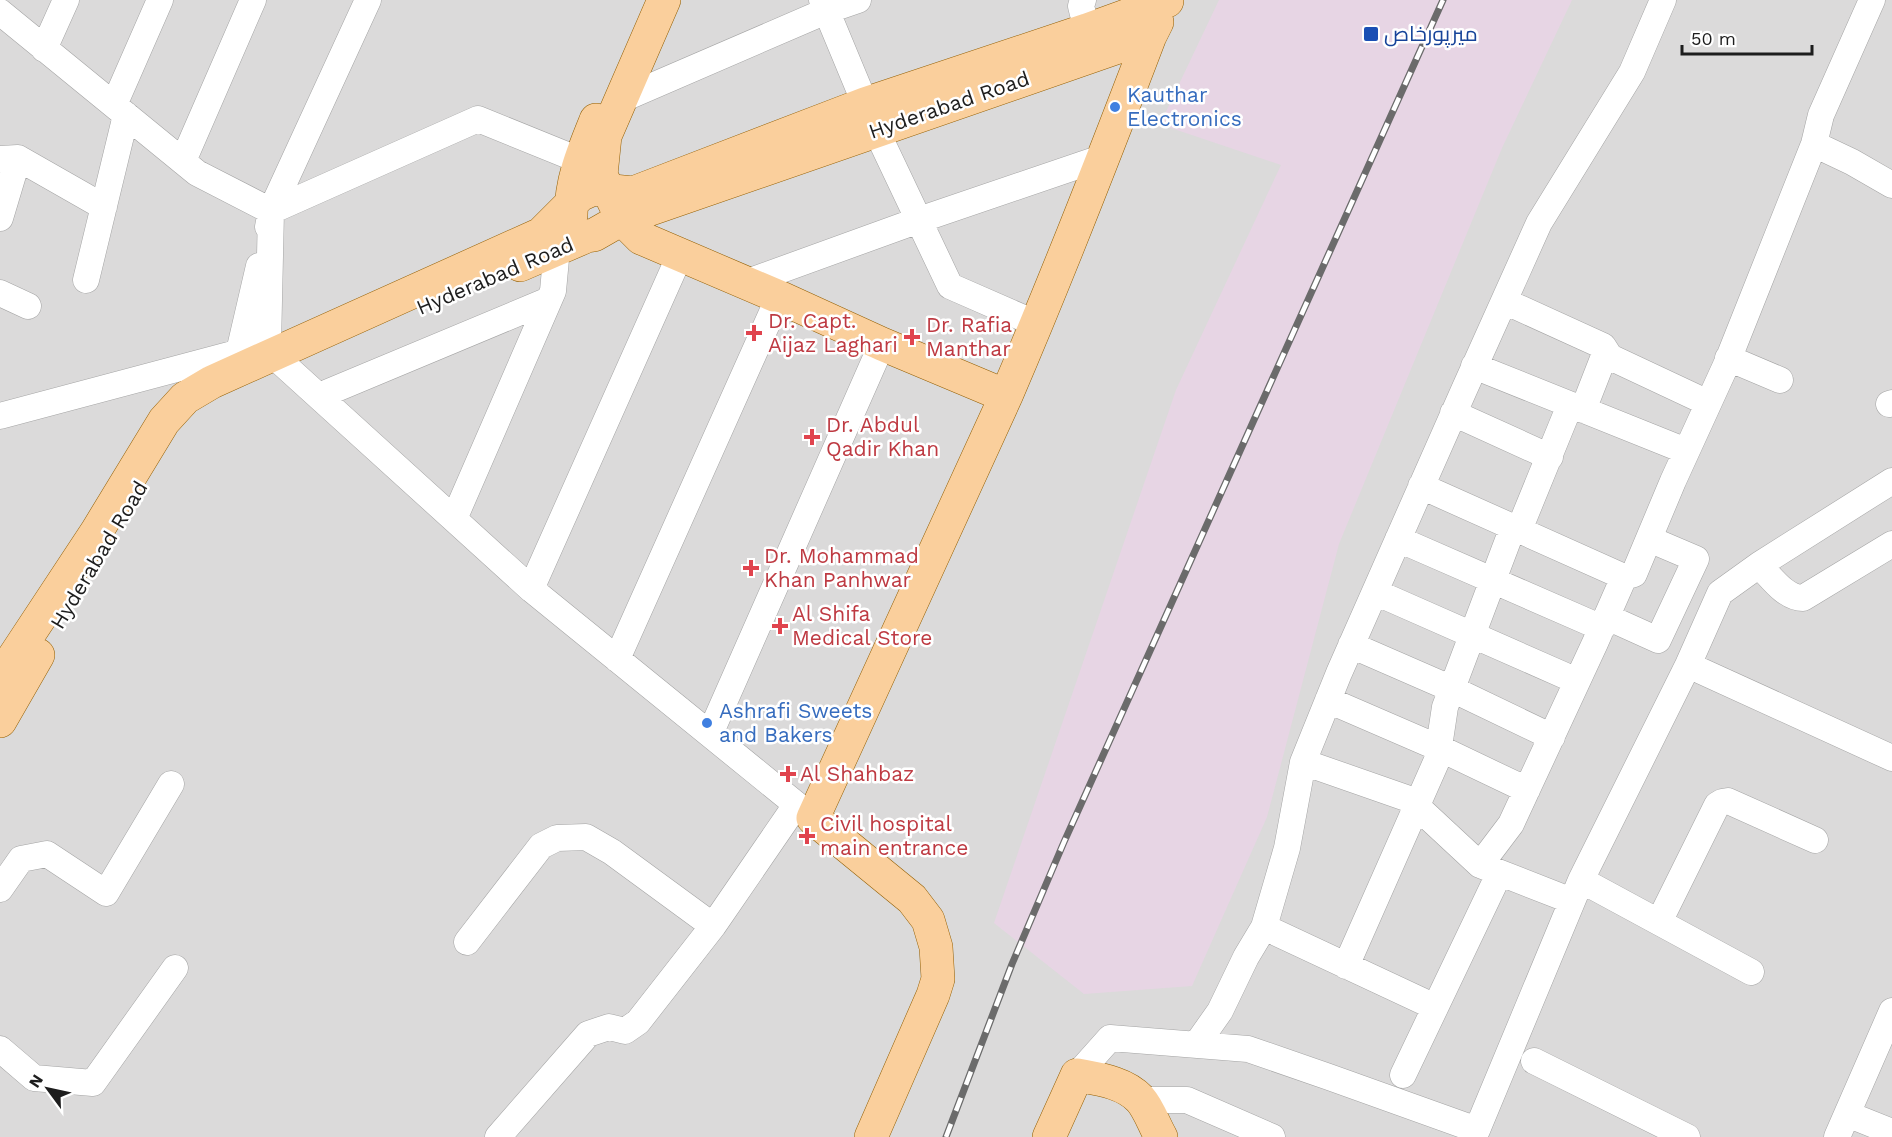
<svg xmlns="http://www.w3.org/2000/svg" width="1892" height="1137" viewBox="0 0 1892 1137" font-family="'Work Sans',Cairo,sans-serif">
	<rect width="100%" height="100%" fill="#eeeae3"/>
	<path fill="#dbdada" d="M 0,0 L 1892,0 L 1892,1137 L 0,1137 Z"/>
	<path fill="#e7d5e4" d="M 1219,0 L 1572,0 L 1502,148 L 1339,544 L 1267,817 L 1192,986 L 1084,994 L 994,923 L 1176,390 L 1281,165 L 1168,127 L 1162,120 Z"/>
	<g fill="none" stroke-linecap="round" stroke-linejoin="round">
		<g stroke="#a4a4a4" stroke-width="27">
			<path id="minor" d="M 822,0 L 876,130 L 950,286 L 1037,324
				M 1083,0 L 1081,6 L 1087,30
				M 0,12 L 197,173 L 271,211 L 268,345 L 272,354 L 531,589 L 813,818
				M 44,49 L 66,0
				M 620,100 L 826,11 L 858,0
				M 114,105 L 160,0
				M 1814,144 L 1852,162 L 1892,185
				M 0,159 L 18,158 L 104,207
				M 183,161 L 253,0
				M 271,211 L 478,119 L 579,160
				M 0,218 L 18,158
				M 268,227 L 271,211 L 368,0
				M 86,280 L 126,115
				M 745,283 L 919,220 L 1104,157
				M 0,293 L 28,306
				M 1504,301 L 1603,346 L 1610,357 L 1708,403
				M 239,352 L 259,266
				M 1728,358 L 1780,380
				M 1474,366 L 1686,451
				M 319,396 L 549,300
				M 1889,404 L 1892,403
				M 1583,410 L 1606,351
				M 1453,413 L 1550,457
				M 0,416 L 255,348
				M 1421,486 L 1624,577
				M 454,519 L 553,291 L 557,248
				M 1519,530 L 1570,405
				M 1398,539 L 1602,628
				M 1759,565 C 1771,577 1785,598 1803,598 L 1892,544
				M 531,589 L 680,255
				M 1375,592 L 1577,681
				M 1607,617 L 1658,640 L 1696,559 L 1649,539
				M 1351,645 L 1452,689 L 1552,737
				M 617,659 L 779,297
				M 1688,665 L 1720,593 L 1759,565 L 1892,481
				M 1328,700 L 1439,748 L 1527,790
				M 710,734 L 882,344
				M 1303,762 L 1409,799 L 1480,865 L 1572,901
				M 1480,865 L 1511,824 L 1595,643 L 1624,577 L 1634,574 L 1673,481 L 1726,365 L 1814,144 L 1821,115 L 1872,0
				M 1581,880 L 1751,972
				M 0,889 L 21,859 L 47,854 L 106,893 L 171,784
				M 1659,922 L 1717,805 L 1722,802 L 1728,801 L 1815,840
				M 1264,927 L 1435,1007
				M 467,942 L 541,846 L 557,838 L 586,837 L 612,852 L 713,926
				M 1346,966 L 1437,760 L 1445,707 L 1513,527
				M 1196,1045 L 1220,1011 L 1246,957 L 1264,927 L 1287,848 L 1303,762 L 1339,673 L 1464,390 L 1539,223 L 1632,72 L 1663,0
				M 0,1049 L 34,1078 L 93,1083 L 175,968
				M 1534,1061 L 1687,1137
				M 1077,1075 L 1110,1038 L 1248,1049 L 1329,1077 L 1477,1130 L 1581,880 L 1688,665 L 1892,758
				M 1403,1075 L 1499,874
				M 1141,1100 L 1187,1100 L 1272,1137
				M 1847,1114 L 1892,1132
				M 498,1137 L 588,1034 L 609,1027 L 625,1031 L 638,1022 L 713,926 L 796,805
				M 1837,1137 L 1892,1011"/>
		</g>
		<g stroke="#935f03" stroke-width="34">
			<path id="major" d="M 664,0 L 605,136 L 601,175 L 622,219 L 641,238 L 779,297 L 882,344 L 1006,396 L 813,818 L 912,899 L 928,920 L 936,947 L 938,979 L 933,995 L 871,1137
				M 571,215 C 571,180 583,152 596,120
				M 520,265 L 587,236 L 594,235 L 622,219 L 1150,36
				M 1006,396 C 1057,277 1104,157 1150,36 L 1157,22
				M 0,678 L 97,531 L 164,421 L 185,398 L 212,382 L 541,234 L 580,195 L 593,189 L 633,193 L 865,104 L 1087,30 L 1167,1
				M 0,721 L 38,655
				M 1049,1137 L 1077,1075 C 1098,1079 1124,1082 1140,1099 C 1149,1109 1154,1125 1161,1137"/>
		</g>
		<use href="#minor" stroke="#fff" stroke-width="26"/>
		<use href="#major" stroke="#facf9c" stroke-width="33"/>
		<g stroke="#6b6b6b" stroke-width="7">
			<path id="rail" d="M 946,1137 L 1012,964 L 1064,842 L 1443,0"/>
		</g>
		<use href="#rail" stroke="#fff" stroke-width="4.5" stroke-dasharray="14" stroke-linecap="butt"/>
	</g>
	<rect fill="#1a4fb4" stroke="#fff" stroke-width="2" x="1363" y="26" width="16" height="16" rx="3"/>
	<g fill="#3f7fe0" stroke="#fff" stroke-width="2">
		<circle cx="1115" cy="107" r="6"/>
		<circle cx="707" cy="723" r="6"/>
	</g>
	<g fill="#e0444e" stroke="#fff" stroke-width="2">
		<path d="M751 324h6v6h6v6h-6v6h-6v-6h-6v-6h6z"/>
		<path d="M909 328h6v6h6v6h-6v6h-6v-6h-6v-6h6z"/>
		<path d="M809 428h6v6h6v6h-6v6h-6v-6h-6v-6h6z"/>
		<path d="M748 559h6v6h6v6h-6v6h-6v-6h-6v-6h6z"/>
		<path d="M777 617h6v6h6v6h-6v6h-6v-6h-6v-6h6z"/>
		<path d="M785 765h6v6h6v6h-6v6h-6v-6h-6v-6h6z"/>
		<path d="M804 827h6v6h6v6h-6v6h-6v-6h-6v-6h6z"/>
	</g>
	<g text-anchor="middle" stroke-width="5" stroke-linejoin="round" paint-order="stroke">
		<g font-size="21" fill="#164399" stroke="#fff" text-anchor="start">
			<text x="1384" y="41">ميرپورخاص</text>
		</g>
		<g font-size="21" fill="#366cbe" stroke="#fff" text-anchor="start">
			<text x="1127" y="102">Kauthar<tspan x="1127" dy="24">Electronics</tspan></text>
			<text x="719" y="718">Ashrafi Sweets<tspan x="719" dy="24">and Bakers</tspan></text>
		</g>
		<g font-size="21" fill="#1d1d1d" stroke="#fff">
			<text transform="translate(949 105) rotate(-19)" y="7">Hyderabad Road</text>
			<text transform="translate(495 276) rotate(-23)" y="7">Hyderabad Road</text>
			<text transform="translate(99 555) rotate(-59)" y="7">Hyderabad Road</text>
		</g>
		<g font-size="21" fill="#be3a42" stroke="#fff" text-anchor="start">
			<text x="768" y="328">Dr. Capt.<tspan x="768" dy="24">Aijaz Laghari</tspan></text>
			<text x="926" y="332">Dr. Rafia<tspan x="926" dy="24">Manthar</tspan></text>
			<text x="826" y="432">Dr. Abdul<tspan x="826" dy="24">Qadir Khan</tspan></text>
			<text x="764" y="563">Dr. Mohammad<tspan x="764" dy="24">Khan Panhwar</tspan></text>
			<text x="792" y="621">Al Shifa<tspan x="792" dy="24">Medical Store</tspan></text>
			<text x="800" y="781">Al Shahbaz</text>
			<text x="820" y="831">Civil hospital<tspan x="820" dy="24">main entrance</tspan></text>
		</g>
	</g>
	<g transform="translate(48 1089) rotate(303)" stroke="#ffffff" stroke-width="4.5" paint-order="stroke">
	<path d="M0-4.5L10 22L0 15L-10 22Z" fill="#1d1d1d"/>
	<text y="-9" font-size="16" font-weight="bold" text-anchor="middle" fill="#1d1d1d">N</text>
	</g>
	<path d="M1682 45v9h130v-9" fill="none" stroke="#1d1d1d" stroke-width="3"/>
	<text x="1691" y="45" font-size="18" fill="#1d1d1d" stroke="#ffffff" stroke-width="4.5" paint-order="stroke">50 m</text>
</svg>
